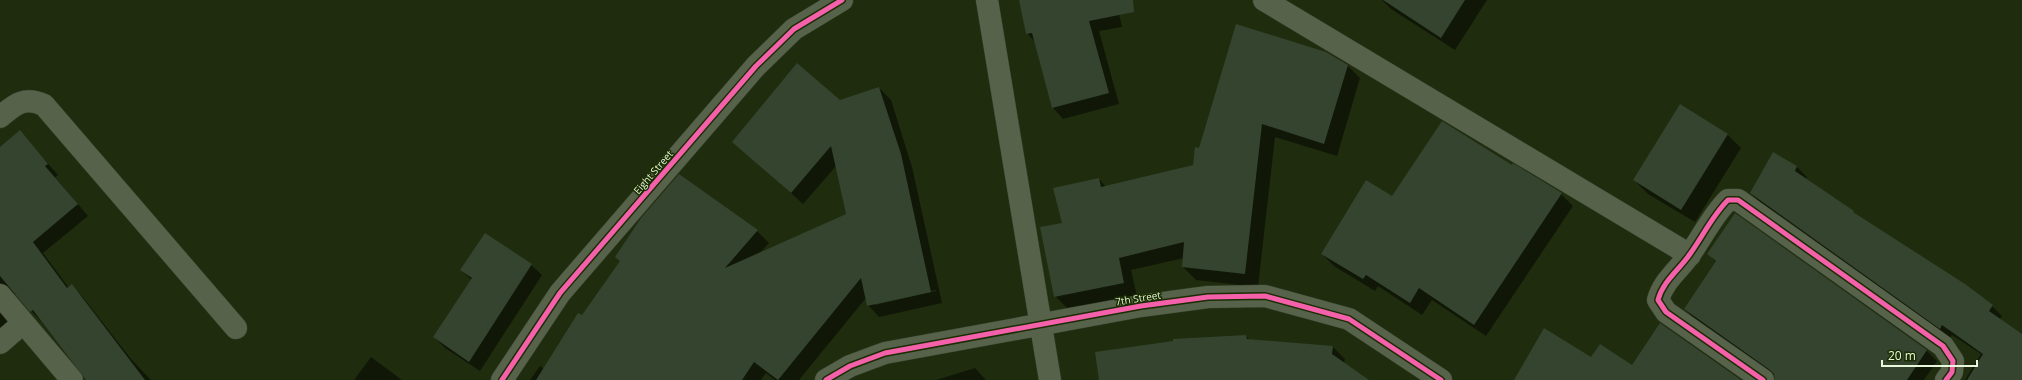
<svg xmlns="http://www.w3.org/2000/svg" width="2022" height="380" viewBox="0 0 2022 380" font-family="'Open Sans',sans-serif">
	<rect width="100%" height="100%" fill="#1f2c0d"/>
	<path fill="#0007" fill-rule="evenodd" d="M 1020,0 L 1116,0 L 1122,27 L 1099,31 L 1119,104 L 1063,119 L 1053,108 L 1035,42 L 1027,33 Z
		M 1382,0 L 1487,0 L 1455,50 L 1391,9 Z
		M 1347,65 L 1360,78 L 1337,156 L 1275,137 L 1258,287 L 1196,280 L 1183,267 L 1184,258 L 1131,270 L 1137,296 L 1068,309 L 1055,296 L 1063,224 L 1099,179 L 1106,187 L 1194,165 L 1199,149 Z
		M 879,88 L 891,100 L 912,167 L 942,303 L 879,317 L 868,305 L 866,298 L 799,380 L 775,380 L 766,373 L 761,380 L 530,380 L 540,366 L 544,369 L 621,261 L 679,176 L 757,231 L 769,243 L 759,254 L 847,214 L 837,165 L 803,204 L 734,142 L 840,101 ZM 936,290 L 936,291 L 875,305 L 875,303 Z
		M 20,132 L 58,175 L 55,177 L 88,216 L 43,253 L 69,288 L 72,285 L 82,296 L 131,359 L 151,380 L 88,380 L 42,322 L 15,294 L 9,293 L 0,300 L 0,149 Z
		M 1727,134 L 1741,148 L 1695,222 L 1648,194 L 1634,180 Z
		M 1774,154 L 1797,167 L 1807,177 L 1806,179 L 1858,217 L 1992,306 L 2002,316 L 1999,320 L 2022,335 L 2022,380 L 1965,380 L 1981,354 L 1952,335 L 1950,338 L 1761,203 L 1751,193 Z
		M 1512,166 L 1561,194 L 1573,206 L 1486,336 L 1432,300 L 1422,315 L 1378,286 L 1375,291 L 1334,266 L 1322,254 L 1393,198 Z
		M 1708,254 L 1926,350 L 1937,361 L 1924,380 L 1776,380 L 1776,376 L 1696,320 L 1685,309 L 1716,262 Z
		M 531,265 L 542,275 L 480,371 L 445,348 L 434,337 L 472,280 L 461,270 Z
		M 0,312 L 16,332 L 0,344 Z
		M 1246,336 L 1250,340 L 1333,347 L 1345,359 L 1344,363 L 1367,380 L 1100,380 Z
		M 371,357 L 402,380 L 354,380 Z
		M 975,368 L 986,380 L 936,380 Z"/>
	<path fill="#34442f" d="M 1019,0 L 1133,0 L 1134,12 L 1089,21 L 1109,93 L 1052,108 L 1032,33 L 1026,34 Z
		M 1383,0 L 1465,0 L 1441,38 Z
		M 1236,24 L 1326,52 L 1348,65 L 1324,144 L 1262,124 L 1245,274 L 1182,267 L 1184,242 L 1119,258 L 1124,283 L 1054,297 L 1040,227 L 1062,223 L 1053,188 L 1099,178 L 1101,187 L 1193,165 L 1195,147 L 1199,148 Z
		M 797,63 L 840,100 L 879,87 L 901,154 L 931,292 L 867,306 L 861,278 L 778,380 L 754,362 L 742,380 L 536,380 L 578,313 L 582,315 L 620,261 L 615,257 L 641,218 L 679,174 L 758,230 L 725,268 L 846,214 L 831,146 L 791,193 L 732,142 Z
		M 1680,104 L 1728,134 L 1681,210 L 1633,180 Z
		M 1442,121 L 1512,165 L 1513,163 L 1562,193 L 1474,325 L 1419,288 L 1410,303 L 1366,275 L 1363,279 L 1321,254 L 1366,180 L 1392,196 Z
		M 20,130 L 48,164 L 45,166 L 78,204 L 33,242 L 67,288 L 72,284 L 145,380 L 86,380 L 33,310 L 30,312 L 0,276 L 0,147 Z
		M 1773,152 L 1797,166 L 1795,171 L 1854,211 L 1853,212 L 1965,284 L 1993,305 L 1989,311 L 2022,334 L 2022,380 L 1967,380 L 1983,354 L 1942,325 L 1940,329 L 1750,193 Z
		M 1735,213 L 1927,350 L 1907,380 L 1775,380 L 1774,374 L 1770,370 L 1684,309 L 1716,261 L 1707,254 Z
		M 485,233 L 532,264 L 469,362 L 433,337 L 472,278 L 460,270 Z
		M 1660,323 L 1741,380 L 1514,380 L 1544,328 L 1591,357 L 1600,344 L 1632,365 Z
		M 1246,335 L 1247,339 L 1333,346 L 1332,354 L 1369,380 L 1099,380 L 1095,352 L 1173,341 L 1173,339 Z"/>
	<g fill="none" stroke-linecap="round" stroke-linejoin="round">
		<g stroke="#38422d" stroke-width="23">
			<path id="street" d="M 987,0 L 1050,380
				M 1264,0 L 1690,255
				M 0,117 C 15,104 25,96 44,105 L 236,328
				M 0,295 L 72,380
				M 0,343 L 23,323
				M 502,380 L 560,293 L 756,66 L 794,29 L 842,0
				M 826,380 L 850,366 L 885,353 L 1141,306 L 1208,297 L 1265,296 L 1349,319 L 1441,380
				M 1763,380 L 1666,312 L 1658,300 C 1663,281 1679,270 1690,254 C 1703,236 1712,216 1728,200 L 1738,200 L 1943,346 L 1953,361 L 1952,372 L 1946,380"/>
		</g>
		<use href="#street" stroke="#57624b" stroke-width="22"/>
		<g stroke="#1a2d03" stroke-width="8">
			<path id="cycleway" d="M 502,380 L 560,293 L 756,66 L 794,29 L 842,0
				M 826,380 L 850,366 L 885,353 L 1141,306 L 1208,297 L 1265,296 L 1349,319 L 1441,380
				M 1763,380 L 1666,312 L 1658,300 C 1663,281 1679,270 1690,254 C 1703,236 1712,216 1728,200 L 1738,200 L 1943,346 L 1953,361 L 1952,372 L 1946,380"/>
		</g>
		<use href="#cycleway" stroke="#f560ab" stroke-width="5"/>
	</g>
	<g text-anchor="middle" stroke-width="3" stroke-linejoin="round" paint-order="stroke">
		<g font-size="10" fill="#e8f8da" stroke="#1a2d03">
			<text transform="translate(653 172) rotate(-49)" y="4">Eight Street</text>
			<text transform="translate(1138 298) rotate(-9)" y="4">7th Street</text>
		</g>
	</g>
	<path d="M1882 360v6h95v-6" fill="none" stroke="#e8f8da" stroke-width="2"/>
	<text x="1888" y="360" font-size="12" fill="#e8f8da" stroke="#1a2d03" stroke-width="3" paint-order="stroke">20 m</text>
</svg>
